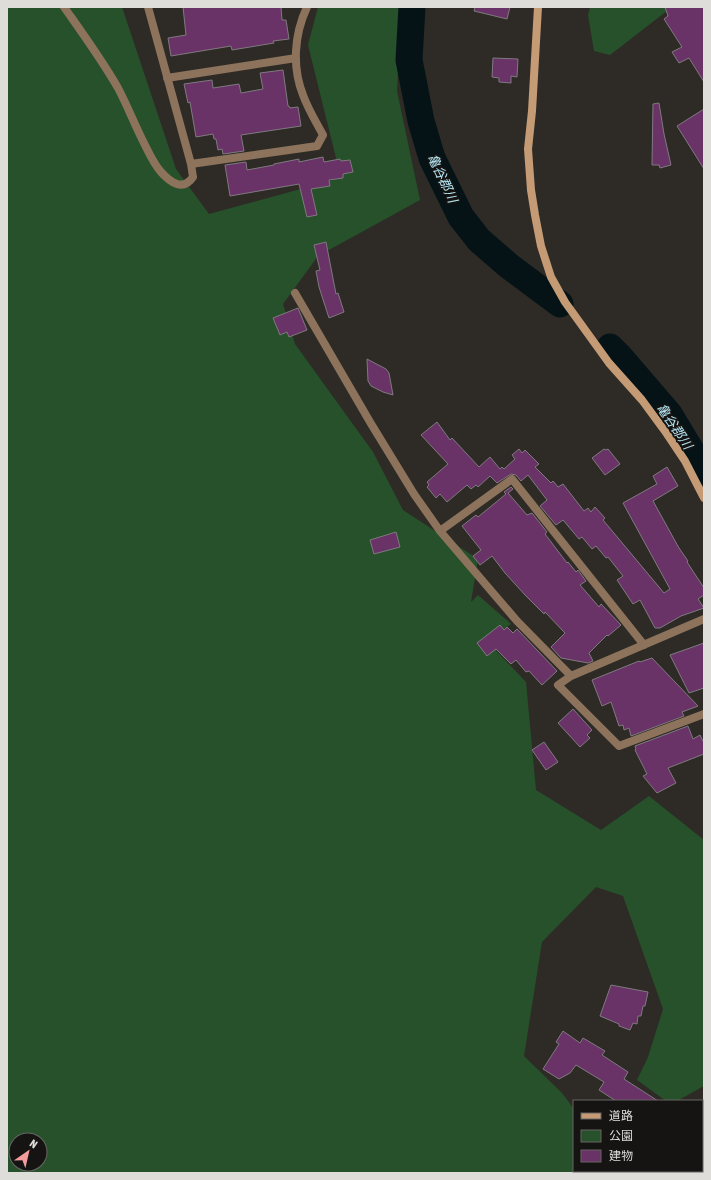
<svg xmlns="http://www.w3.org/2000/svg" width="711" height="1180" viewBox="0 0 711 1180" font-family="'Asap Condensed','Noto Sans JP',sans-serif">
	<rect width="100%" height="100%" fill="#2e2b26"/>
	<path fill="#26512a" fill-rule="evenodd" d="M 7,7 L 122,7 L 176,169 L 209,214 L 341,178 L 308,45 L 318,7 L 401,7 L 397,91 L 420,200 L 318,256 L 283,304 L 295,344 L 373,452 L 403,510 L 478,559 L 471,602 L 478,595 L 511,624 L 486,640 L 526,682 L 536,790 L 601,830 L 649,796 L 704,840 L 704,1086 L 677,1101 L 666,1101 L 637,1080 L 648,1057 L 663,1009 L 623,896 L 596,887 L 542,942 L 524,1056 L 562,1093 L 574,1109 L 574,1171 L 604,1171 L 598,1173 L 7,1173 ZM 16,1140 L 40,1140 L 40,1164 L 16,1164 Z
		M 590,7 L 672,7 L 610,55 L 594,51 L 588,15 Z"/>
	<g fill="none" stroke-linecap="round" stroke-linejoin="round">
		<path stroke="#051317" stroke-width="27" d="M 412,7 L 409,60 L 421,121 L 432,158 L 461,217 L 479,240 L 509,266 L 560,304
			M 610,347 L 620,357 L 669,414 L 704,472"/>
	</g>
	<path fill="#693368" stroke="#7f7a7f" d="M 183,7 L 281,7 L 282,20 L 286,20 L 289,39 L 273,41 L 274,43 L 232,50 L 231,46 L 171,56 L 168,38 L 186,35 Z
		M 475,7 L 510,7 L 507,19 L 474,11 Z
		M 665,7 L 704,7 L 704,82 L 689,58 L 679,63 L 672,52 L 682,47 L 664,19 L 668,16 Z
		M 493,58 L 518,59 L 517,77 L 511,76 L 511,83 L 499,82 L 499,78 L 492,77 Z
		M 283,70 L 288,106 L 289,106 L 290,108 L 298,107 L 301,126 L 241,135 L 244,151 L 223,154 L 222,149 L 218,150 L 216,139 L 214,139 L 213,134 L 196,137 L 190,102 L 188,103 L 184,84 L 212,80 L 213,88 L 239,84 L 241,93 L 263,89 L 260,73 Z
		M 659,103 L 664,134 L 671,165 L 660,168 L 659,165 L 652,165 L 653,104 Z
		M 704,109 L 704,169 L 677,126 Z
		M 323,157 L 324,162 L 340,159 L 341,161 L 350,160 L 353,172 L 343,174 L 343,178 L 329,180 L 330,186 L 311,189 L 317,215 L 307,217 L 299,184 L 230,196 L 225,165 L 246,162 L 247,170 L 274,165 L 274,164 L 299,159 L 299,162 Z
		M 326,242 L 336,294 L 338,293 L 344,312 L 329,318 L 319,287 L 316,271 L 320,270 L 314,245 Z
		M 298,308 L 307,330 L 289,337 L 287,332 L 280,335 L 273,318 Z
		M 367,359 L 386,369 L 389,373 L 393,395 L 383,392 L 371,386 L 368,381 Z
		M 437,422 L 450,440 L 452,438 L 479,467 L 490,457 L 500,469 L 502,467 L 504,469 L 515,459 L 512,455 L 519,449 L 522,453 L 525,450 L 539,464 L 535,467 L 551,483 L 553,481 L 558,487 L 563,484 L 584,511 L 588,508 L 591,512 L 595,507 L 605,518 L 603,520 L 664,593 L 670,589 L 623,503 L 657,484 L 653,476 L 667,467 L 678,486 L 653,501 L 679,548 L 688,561 L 687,562 L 704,588 L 704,595 L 698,599 L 704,608 L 681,616 L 660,628 L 655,628 L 640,600 L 633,604 L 617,580 L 623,576 L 608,557 L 606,558 L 596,546 L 592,549 L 582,537 L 579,539 L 563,520 L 556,525 L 540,506 L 547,500 L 528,475 L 521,481 L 516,475 L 511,474 L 497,483 L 490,476 L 478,487 L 476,485 L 471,489 L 467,485 L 447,502 L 440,494 L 436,498 L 427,487 L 429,485 L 427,482 L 448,464 L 421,435 Z
		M 604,449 L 606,450 L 608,449 L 620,464 L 605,475 L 592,458 Z
		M 511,487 L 513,489 L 508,493 L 527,515 L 532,513 L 547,532 L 545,534 L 567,563 L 568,562 L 576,572 L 578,570 L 586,581 L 580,585 L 599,607 L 601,604 L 621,625 L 608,636 L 607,635 L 589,653 L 593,661 L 588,663 L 561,658 L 551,647 L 565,633 L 545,612 L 544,614 L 526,596 L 505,573 L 492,556 L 480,565 L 473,556 L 481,550 L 462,526 L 476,515 L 478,517 L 506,494 L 504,492 Z
		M 396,532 L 400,547 L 374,554 L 370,540 Z
		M 500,625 L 504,630 L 507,627 L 513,633 L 517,629 L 557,671 L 542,685 L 529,671 L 526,672 L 516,660 L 511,664 L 496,649 L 487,656 L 477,643 Z
		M 704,643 L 704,688 L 689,693 L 670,655 Z
		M 652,658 L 698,706 L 682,712 L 684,716 L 631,736 L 629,728 L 624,730 L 623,725 L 619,726 L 611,702 L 602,706 L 592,680 L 639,661 L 640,662 Z
		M 573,709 L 592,730 L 587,735 L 590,738 L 580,747 L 558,723 Z
		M 688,726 L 693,739 L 700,735 L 704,743 L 704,754 L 668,768 L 676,783 L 657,793 L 643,776 L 647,774 L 635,750 L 636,749 L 635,746 Z
		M 544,742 L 558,762 L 546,770 L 532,750 Z
		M 611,985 L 648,992 L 645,1006 L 643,1006 L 641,1016 L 638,1016 L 637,1024 L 633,1023 L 630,1030 L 619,1026 L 619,1024 L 600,1016 Z
		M 563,1031 L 580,1043 L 583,1038 L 605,1051 L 602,1055 L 628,1072 L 624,1079 L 658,1101 L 616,1101 L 599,1090 L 604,1082 L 576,1065 L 570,1073 L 559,1079 L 543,1069 L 559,1044 L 556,1042 Z"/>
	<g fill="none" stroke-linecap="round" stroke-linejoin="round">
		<path stroke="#8d735b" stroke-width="8" d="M 64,7 C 83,34 102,60 118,88 C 127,105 134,123 143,141 C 148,151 153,163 161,172 C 170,182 183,192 193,177 L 191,164
			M 148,7 L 191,164 L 317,146 L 323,135 C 316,122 308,109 303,95 C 292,67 294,35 307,7
			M 167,78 L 296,58
			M 295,293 L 370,422 L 414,494 L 440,531 L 517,621 L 571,676 L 704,619
			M 440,531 L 512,479 L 644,645
			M 571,676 L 558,685 L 619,746 L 704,714"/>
		<path stroke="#c59b75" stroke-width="8" d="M 538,7 L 532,111 L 528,149 L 531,190 L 535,215 L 541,246 L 551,277 L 565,302 L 609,363 L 642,400 L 667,434 L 685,461 L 704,498"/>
	</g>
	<g text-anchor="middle" stroke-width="3.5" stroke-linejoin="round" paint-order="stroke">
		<g font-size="13" font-style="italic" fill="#b4e5f4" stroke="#151412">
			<text transform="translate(443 178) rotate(65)" y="5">亀谷郡川</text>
			<text transform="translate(675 426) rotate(56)" y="5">亀谷郡川</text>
		</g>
	</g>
	<rect width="711" height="1180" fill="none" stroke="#dfddda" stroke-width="16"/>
	<rect x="573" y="1100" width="130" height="72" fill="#151412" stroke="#666462"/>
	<rect x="581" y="1113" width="20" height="6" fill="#c59b75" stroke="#666462"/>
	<text x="609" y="1120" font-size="12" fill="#dfddda">道路</text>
	<rect x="581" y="1130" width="20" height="12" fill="#26512a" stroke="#666462"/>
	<text x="609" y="1140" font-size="12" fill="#dfddda">公園</text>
	<rect x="581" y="1150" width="20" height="12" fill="#693368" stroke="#666462"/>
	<text x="609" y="1160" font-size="12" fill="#dfddda">建物</text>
	<g transform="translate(28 1152) rotate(34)"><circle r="19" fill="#151412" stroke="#666462"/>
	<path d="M0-3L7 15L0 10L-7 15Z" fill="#f59b9d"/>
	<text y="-6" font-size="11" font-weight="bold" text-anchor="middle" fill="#dfddda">N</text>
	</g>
</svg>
